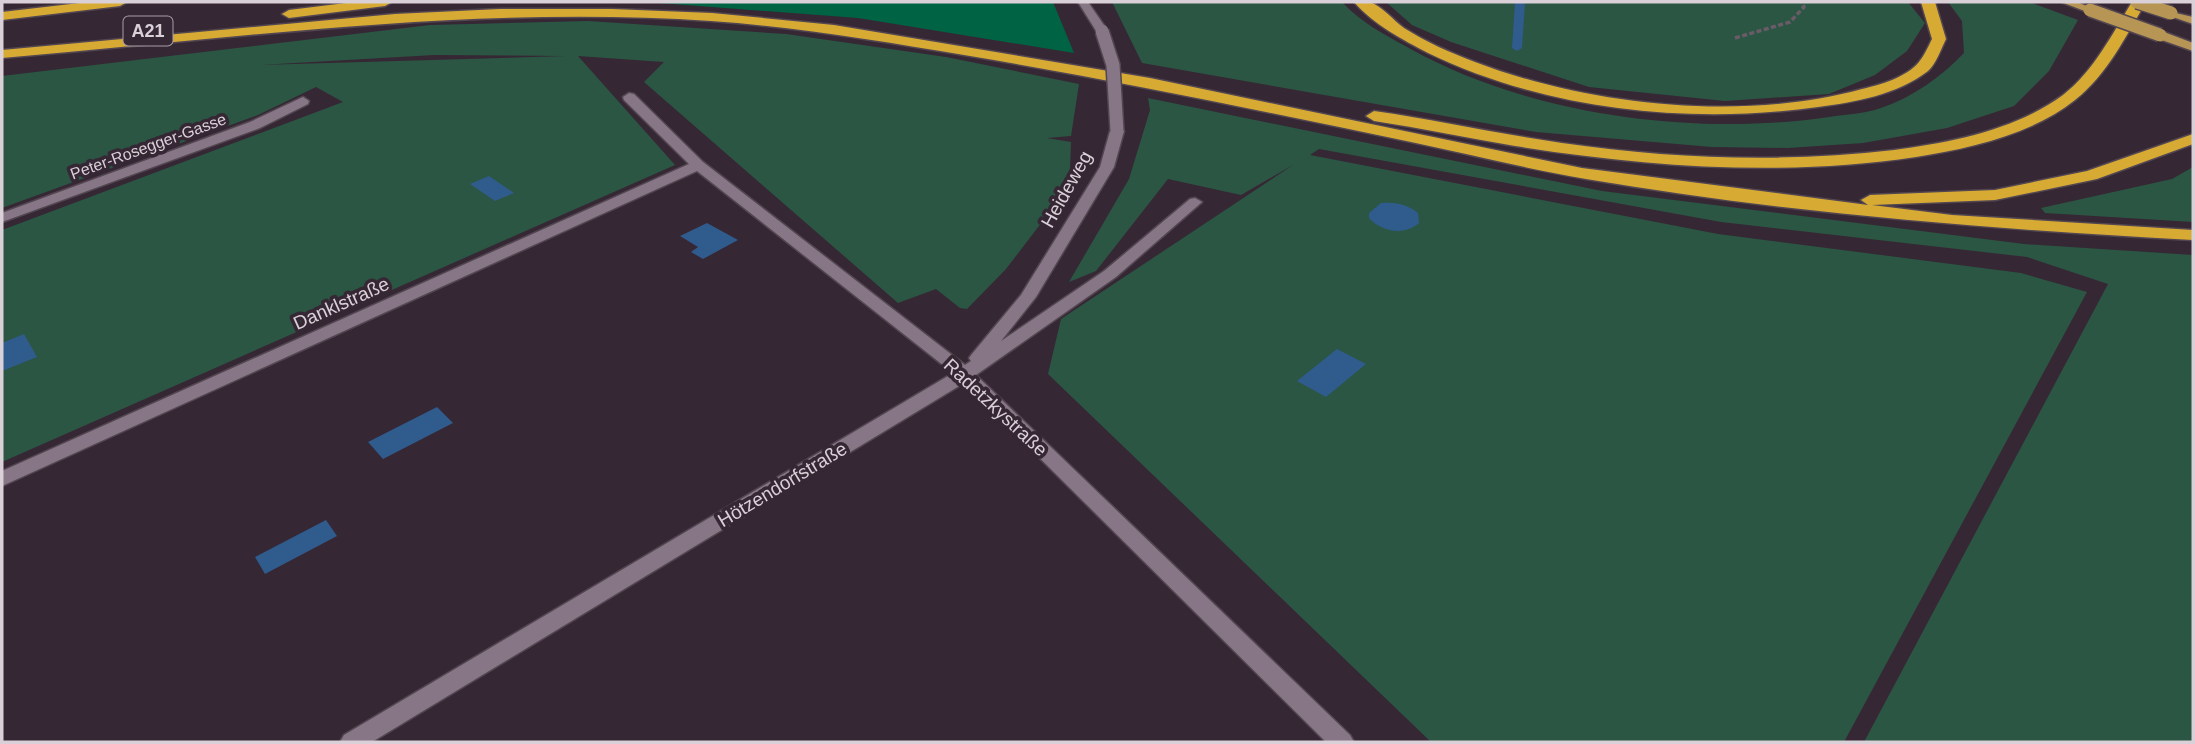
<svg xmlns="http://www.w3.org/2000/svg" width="2195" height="744" viewBox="0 0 2195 744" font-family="Helvetica,sans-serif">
	<rect width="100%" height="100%" fill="#362734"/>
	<path fill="#2b5643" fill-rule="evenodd" d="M 1112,2 L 1342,2 C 1362,23 1382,33 1407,47 C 1527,115 1693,137 1829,117 C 1845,114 1865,114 1881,108 C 1913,97 1941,77 1964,53 L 1962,21 L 1948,2 L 2029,2 L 2078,20 L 2049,71 L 2014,106 L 1947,128 L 1863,143 L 1788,148 L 1712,147 L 1536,132 L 1142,63 Z
		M 1386,2 L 1908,2 L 1925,23 L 1907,51 L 1875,75 L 1829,94 L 1725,101 L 1589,87 L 1451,42 L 1412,25 Z
		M 588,21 L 786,34 L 946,57 L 1079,84 L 1071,136 L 1047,138 L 1071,142 L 1070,169 L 1042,222 L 1006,269 L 967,309 L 960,308 L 936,289 L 898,303 L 644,82 L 664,62 L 578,56 L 675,165 L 2,462 L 2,230 L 343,102 L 316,87 L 258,115 L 2,208 L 2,76 L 430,25 ZM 434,55 L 567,56 L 259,65 L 260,65 Z
		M 1148,98 L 1602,191 L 2024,244 L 2193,255 L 2193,742 L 1864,742 L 2108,284 L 2027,257 L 1721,222 L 1319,149 L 1310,155 L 1718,234 L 2021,273 L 2087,292 L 1844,742 L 1431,742 L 1048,374 L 1061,319 L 1293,165 L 1241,195 L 1168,179 L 1096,271 L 1069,282 L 1129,179 L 1150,110 Z
		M 2193,167 L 2193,222 L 2045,213 L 2041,208 L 2172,179 Z"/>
	<path fill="#006344" d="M 646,2 L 1053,2 L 1074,53 L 858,18 Z"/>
	<path fill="#305b8d" d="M 489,176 L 514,193 L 495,201 L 470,184 Z
		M 1381,203 C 1395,202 1407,204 1418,213 L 1419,223 C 1404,236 1382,232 1369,218 L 1369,213 Z
		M 707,223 L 738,240 L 703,259 L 691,252 L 698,247 L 680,236 Z
		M 24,334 L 37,357 L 2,371 L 2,343 Z
		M 1337,349 L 1366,364 L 1326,397 L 1297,381 Z
		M 437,407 L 453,423 L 383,459 L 368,442 Z
		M 326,520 L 337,536 L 265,574 L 255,557 Z"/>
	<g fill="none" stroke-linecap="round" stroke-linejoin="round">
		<path fill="#305b8d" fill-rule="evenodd" d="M 1515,2 L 1525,2 L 1522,48 L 1517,51 L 1512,48 Z"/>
		<g stroke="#524651" stroke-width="3">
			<path id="minor" d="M 1078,2 L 1088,2 L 1108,31 L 1106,34 L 1098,34 Z
				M 629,93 L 634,94 L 703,162 L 965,365 L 971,361 L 969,358 L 972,354 L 1021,295 L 1100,167 L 1110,131 L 1112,128 L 1122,128 L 1124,131 L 1114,167 L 1036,297 L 1001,341 L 1104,271 L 1190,199 L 1195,198 L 1202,202 L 1116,277 L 976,375 L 1350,735 L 1354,742 L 1326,742 L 964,383 L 372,742 L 340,742 L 344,735 L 953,373 L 697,171 L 2,486 L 2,471 L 689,164 L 624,100 L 623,97 Z
				M 303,97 L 309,101 L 308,104 L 260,128 L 2,222 L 2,213 L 250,122 Z"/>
		</g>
		<g stroke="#524651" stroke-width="3">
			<path id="major" d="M 2061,2 L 2077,2 L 2096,10 L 2090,13 Z
				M 2167,11 L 2193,17 L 2193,24 L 2167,15 Z
				M 2156,32 L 2164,32 L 2193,43 L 2193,51 L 2156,38 Z"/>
		</g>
		<g stroke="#524651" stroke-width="3">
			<path id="highway" d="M 88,2 L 127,2 L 120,6 L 2,20 L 2,12 Z
				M 354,2 L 392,2 L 385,6 L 289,18 L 282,14 L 289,10 Z
				M 1354,2 C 1358,2 1366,1 1370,2 C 1382,6 1393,20 1404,28 C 1426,42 1451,53 1475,62 C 1591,106 1742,122 1862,89 C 1880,85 1907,77 1919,62 C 1924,56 1928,47 1932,39 L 1921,2 L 1935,2 L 1946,39 C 1941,49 1936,64 1928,71 C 1897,95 1855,102 1818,107 C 1689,125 1546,110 1428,53 C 1403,40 1373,24 1354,2 Z
				M 2132,2 L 2146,2 C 2126,36 2107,75 2075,100 C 2031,135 1970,148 1916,157 C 1783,177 1648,167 1515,146 C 1468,138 1421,128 1374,121 L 1366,116 L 1374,111 C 1437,120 1499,134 1562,143 C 1672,159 1783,163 1894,150 C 1952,142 2015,130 2063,95 C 2094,71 2112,34 2132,2 Z
				M 500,9 L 612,9 L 712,13 L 834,25 L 1150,78 L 1582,168 L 1868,205 L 1861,200 L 1870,195 L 1995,190 L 2087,171 L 2193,134 L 2193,144 L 2097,179 L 1995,200 L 1872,205 L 1952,215 L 2193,230 L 2193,240 C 1990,229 1786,213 1586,179 C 1527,169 1469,154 1411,142 C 1263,111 1114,80 964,55 C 880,41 796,27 711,21 C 474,5 238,38 2,58 L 2,50 L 395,14 Z"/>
		</g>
		<path stroke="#695c68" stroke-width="3.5" stroke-dasharray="5 2.5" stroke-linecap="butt" d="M 1735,38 L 1790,22 L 1804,7 L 1801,2"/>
		<use href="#minor" fill="#877685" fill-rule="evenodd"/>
		<use href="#major" fill="#b79554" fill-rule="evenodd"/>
		<use href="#highway" fill="#d7aa33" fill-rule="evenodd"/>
		<g stroke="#524651" stroke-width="16" stroke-linecap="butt">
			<path id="minor-bridge" d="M 1102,31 L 1113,65 L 1117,131"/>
		</g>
		<g stroke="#524651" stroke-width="16" stroke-linecap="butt">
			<path id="major-bridge" d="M 2137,2 L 2171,13
				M 2090,10 L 2160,35"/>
		</g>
		<use href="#minor-bridge" stroke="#877685" stroke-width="13"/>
		<use href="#major-bridge" stroke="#b79554" stroke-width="13"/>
	</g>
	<g text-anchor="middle" stroke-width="7" stroke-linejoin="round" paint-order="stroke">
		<g font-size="16" fill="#d9d0d8" stroke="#362734">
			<text transform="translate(148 146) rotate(-20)" y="6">Peter-Rosegger-Gasse</text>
		</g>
		<rect fill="#362734" stroke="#a89da7" stroke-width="2" x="123.5" y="16.5" width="49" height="29" rx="5"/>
		<g font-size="18" font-weight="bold" fill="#d9d0d8">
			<text x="148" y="37">A21</text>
		</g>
		<g font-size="19" fill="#d9d0d8" stroke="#362734">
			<text transform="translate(1066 189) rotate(-61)" y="7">Heideweg</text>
			<text transform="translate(341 303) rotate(-24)" y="7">Danklstraße</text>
			<text transform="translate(996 407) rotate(43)" y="7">Radetzkystraße</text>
			<text transform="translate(782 484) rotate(-31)" y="7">Hötzendorfstraße</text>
		</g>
	</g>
	<rect width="2195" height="744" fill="none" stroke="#d9d0d8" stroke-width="7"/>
</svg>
